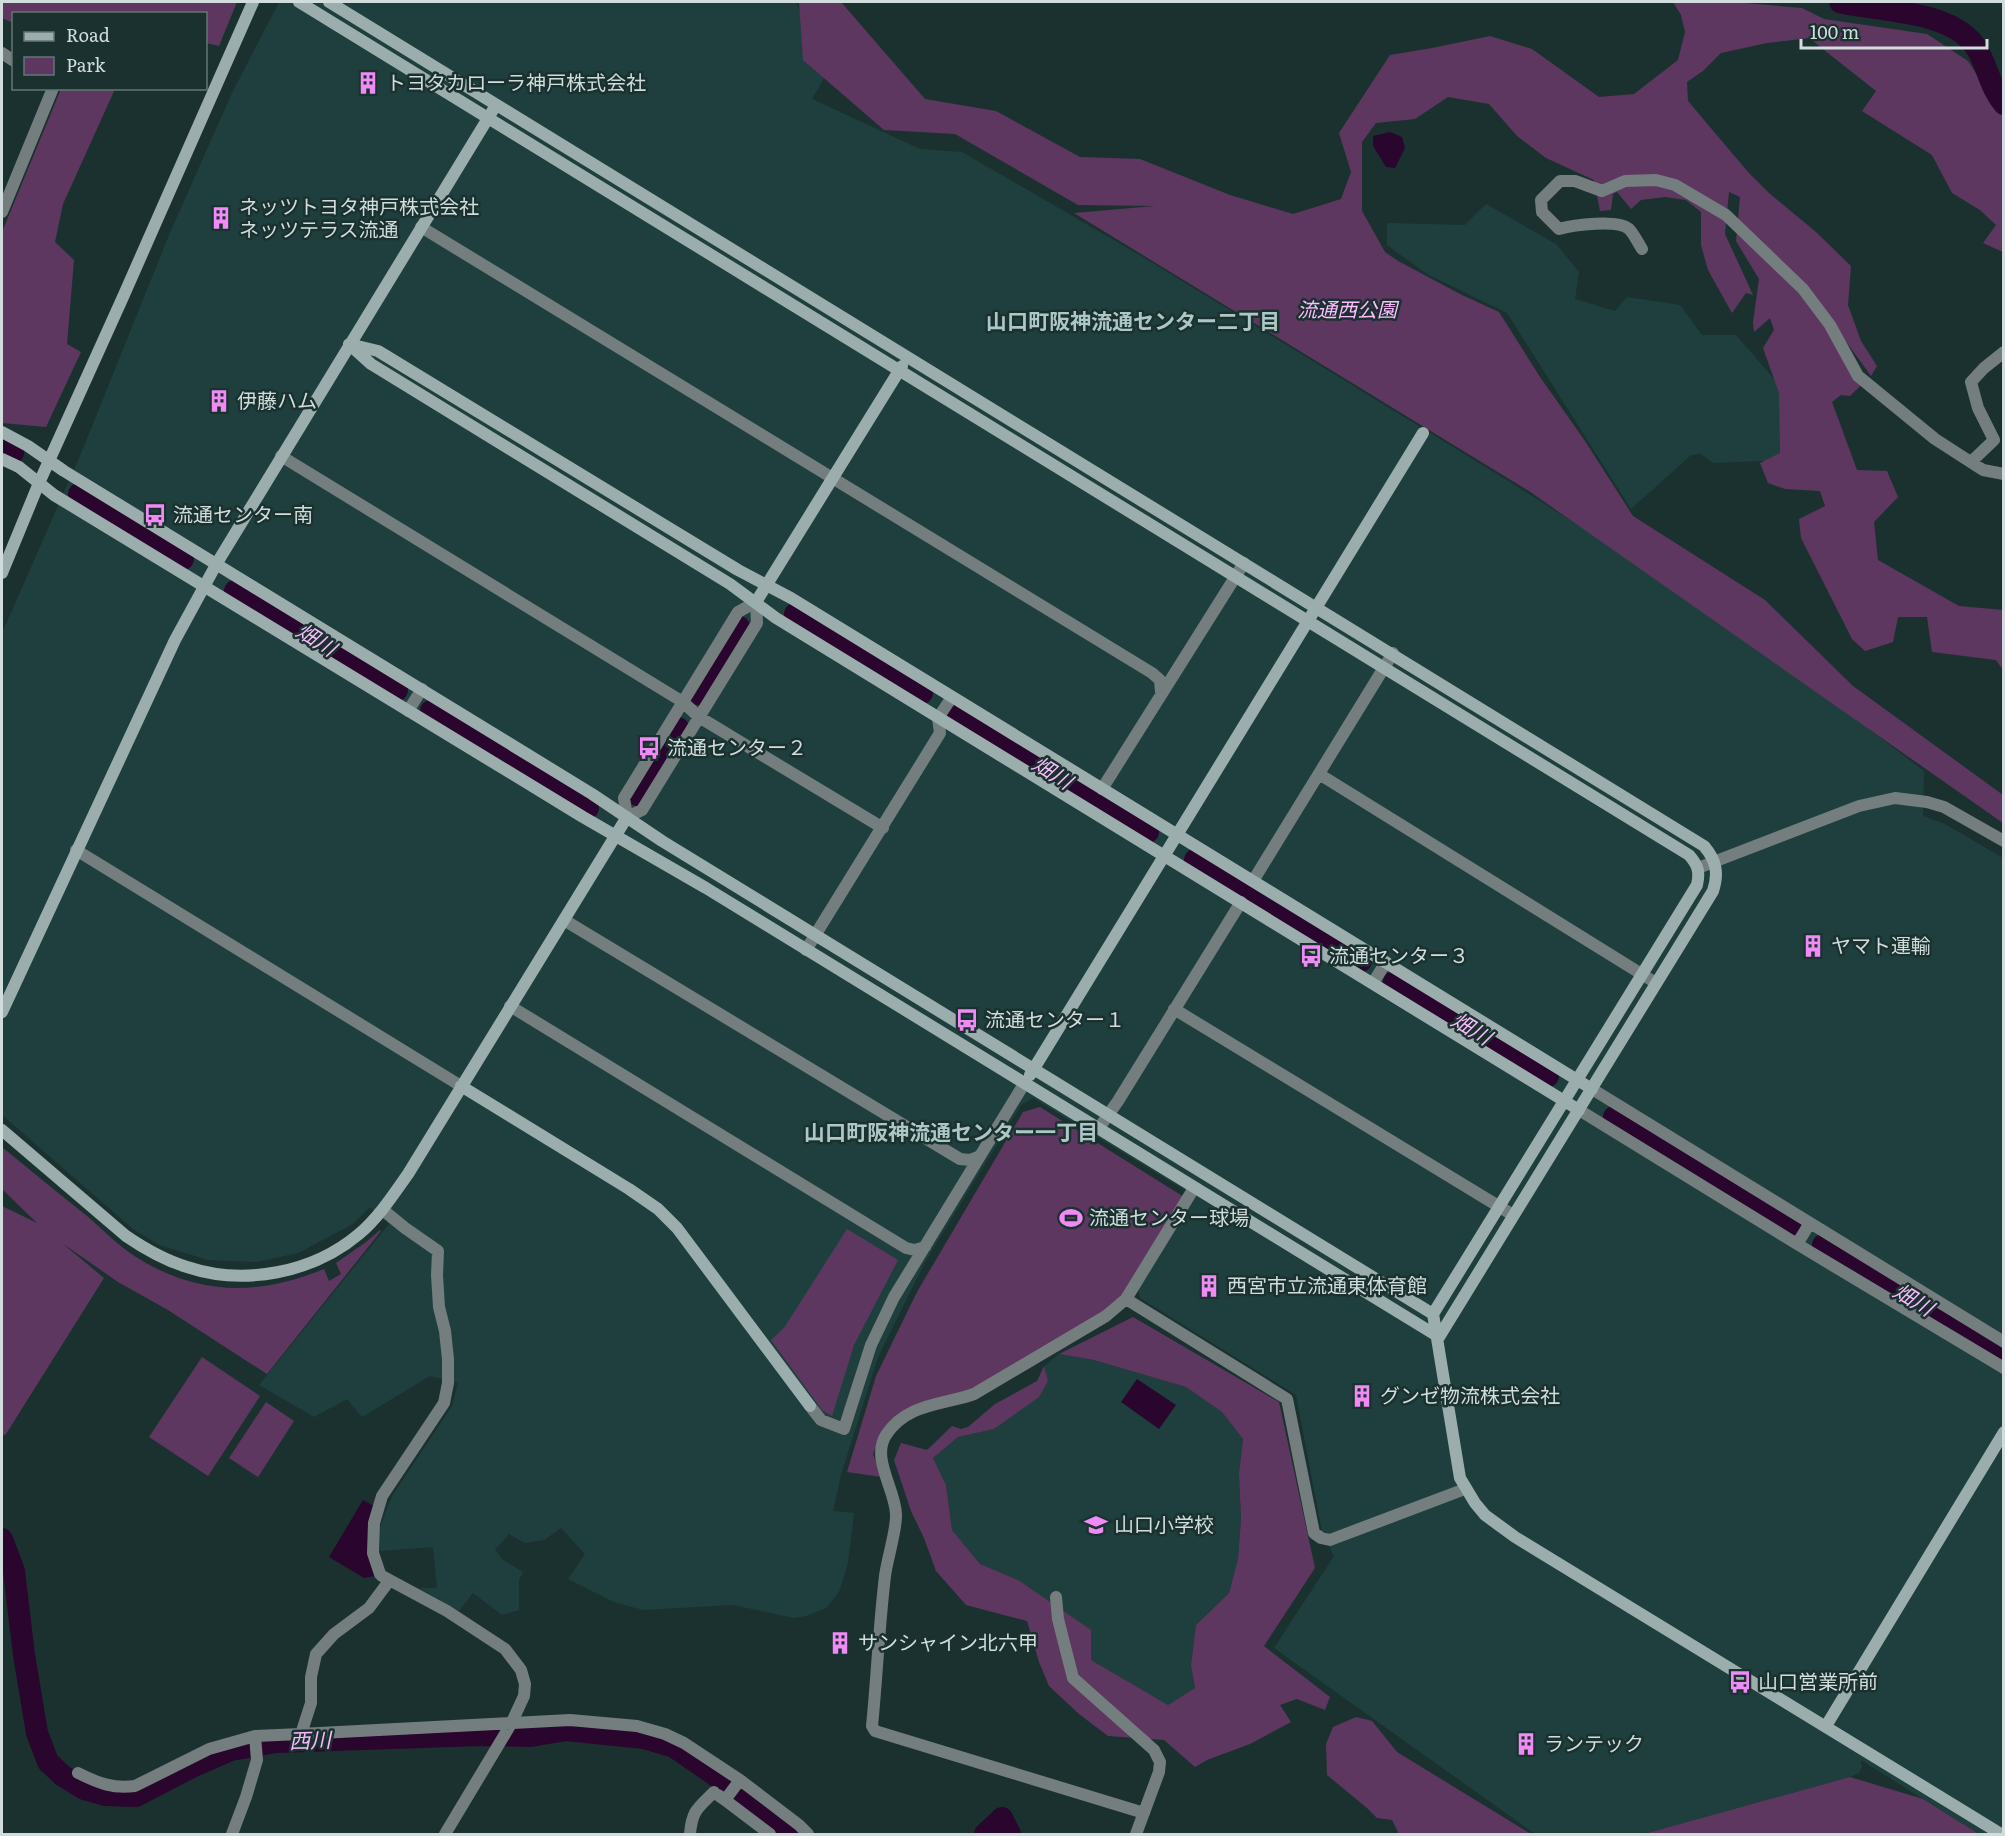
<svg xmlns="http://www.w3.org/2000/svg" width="2005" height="1836" viewBox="0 0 2005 1836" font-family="Literata,'Noto Sans JP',serif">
	<rect width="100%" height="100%" fill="#1b3130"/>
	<path fill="#1f3f3f" d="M 279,2 L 796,2 L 827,73 L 812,99 L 920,149 L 962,152 L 1143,257 L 1510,482 L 1712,610 L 1924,771 L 1923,816 L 1945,824 L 2003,858 L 2003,1834 L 1979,1834 L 1861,1760 L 1862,1767 L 1859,1773 L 1850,1777 L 1644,1834 L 1535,1834 L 1274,1648 L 1334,1556 L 1322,1532 L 1296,1395 L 1140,1298 L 1138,1288 L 1196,1197 L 1033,1098 L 1021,1105 L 925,1262 L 878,1357 L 841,1475 L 833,1511 L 854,1513 L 848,1563 L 839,1592 L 826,1608 L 806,1616 L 794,1618 L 733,1605 L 643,1610 L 614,1602 L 568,1579 L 585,1554 L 561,1528 L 544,1540 L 525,1543 L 509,1534 L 495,1550 L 503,1560 L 523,1572 L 519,1580 L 519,1610 L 502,1615 L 473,1593 L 459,1611 L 419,1588 L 437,1588 L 433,1547 L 380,1551 L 380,1527 L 392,1496 L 452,1406 L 458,1383 L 430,1376 L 362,1417 L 347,1399 L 314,1417 L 259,1385 L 389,1224 L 370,1207 L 353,1224 L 298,1253 L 257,1262 L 208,1260 L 159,1245 L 133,1229 L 2,1115 L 2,633 L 80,456 L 169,235 L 232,93 Z
		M 1486,204 L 1556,244 L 1579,272 L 1575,299 L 1615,311 L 1627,297 L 1680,305 L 1702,335 L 1736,335 L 1786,393 L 1786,460 L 1713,463 L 1701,454 L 1691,455 L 1631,509 L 1507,313 L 1427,274 L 1387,245 L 1387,223 L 1465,225 Z
		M 1059,1354 L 1094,1360 L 1186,1387 L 1222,1412 L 1243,1439 L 1239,1473 L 1241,1519 L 1238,1559 L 1229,1593 L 1196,1625 L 1191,1665 L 1195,1688 L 1168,1705 L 1091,1660 L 1018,1580 L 980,1564 L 952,1530 L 946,1485 L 933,1458 L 958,1437 L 994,1429 L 1048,1381 L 1044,1366 Z"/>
	<path fill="#5e3760" d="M 2,2 L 237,2 L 219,46 L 206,43 L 206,14 L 14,14 L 13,23 L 2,18 Z
		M 799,2 L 841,2 L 925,99 L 996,111 L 1080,157 L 1140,159 L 1230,195 L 1293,214 L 1341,199 L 1351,172 L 1339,133 L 1390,55 L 1432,48 L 1490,36 L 1532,49 L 1599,97 L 1634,94 L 1678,60 L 1685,32 L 1681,15 L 1673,2 L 1733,2 L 1802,8 L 1824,19 L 1927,34 L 1968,61 L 2003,116 L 2003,252 L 1983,243 L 1996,225 L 1980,210 L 1952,193 L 1932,155 L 1862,111 L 1876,91 L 1809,38 L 1767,43 L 1721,53 L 1703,71 L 1687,82 L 1688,101 L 1748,172 L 1769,193 L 1816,232 L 1851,266 L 1848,305 L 1861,341 L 1877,366 L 1871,376 L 1839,332 L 1862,384 L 1850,396 L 1841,395 L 1832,402 L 1857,470 L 1887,471 L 1898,497 L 1874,522 L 1878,560 L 1959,606 L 2003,610 L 2003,670 L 1996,660 L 1932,652 L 1927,617 L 1898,617 L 1893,642 L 1865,651 L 1852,639 L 1801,538 L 1799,519 L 1825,506 L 1820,491 L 1785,489 L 1768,483 L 1760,463 L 1780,453 L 1779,393 L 1763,348 L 1774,330 L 1770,318 L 1754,332 L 1753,322 L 1759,279 L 1736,241 L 1740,197 L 1729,192 L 1725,234 L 1753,295 L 1746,293 L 1732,313 L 1708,270 L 1701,245 L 1701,212 L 1686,200 L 1665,197 L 1641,200 L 1631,209 L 1617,192 L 1613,194 L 1611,210 L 1600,211 L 1594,180 L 1546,158 L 1517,136 L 1489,104 L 1448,97 L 1415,119 L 1376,123 L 1362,142 L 1362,211 L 1385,252 L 1398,261 L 1462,295 L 1499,312 L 1540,377 L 1585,441 L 1633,516 L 1765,600 L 1853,686 L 2003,795 L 2003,823 L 1529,491 L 1074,213 L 1155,206 L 1078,205 L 955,134 L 884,130 L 803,60 Z
		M 61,89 L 115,89 L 63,204 L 55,242 L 74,260 L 67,344 L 81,352 L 46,427 L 2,423 L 2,232 Z
		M 1040,1107 L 1184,1197 L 1120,1299 L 1100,1314 L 970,1392 L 919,1403 L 883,1430 L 873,1454 L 882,1477 L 847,1472 L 876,1376 L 917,1292 L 1023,1112 Z
		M 2,1147 C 30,1170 58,1193 87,1216 C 103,1230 119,1246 136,1257 C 198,1296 258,1296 324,1269 L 329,1281 L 341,1274 L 336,1263 L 366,1242 L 380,1230 L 381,1231 L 267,1374 L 168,1310 L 118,1282 L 62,1243 L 104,1278 L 6,1434 L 2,1436 L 2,1206 L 37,1223 L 2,1189 Z
		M 847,1229 L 898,1260 L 854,1345 L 832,1416 L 822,1410 L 771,1340 L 784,1328 Z
		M 1133,1317 L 1279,1402 L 1315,1568 L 1264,1646 L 1330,1697 L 1325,1710 L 1297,1699 L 1280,1705 L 1291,1722 L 1250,1744 L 1207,1760 L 1195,1767 L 1164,1740 L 1108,1736 L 1079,1714 L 1049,1686 L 1039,1662 L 1027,1621 L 966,1605 L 936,1571 L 924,1538 L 911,1511 L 894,1460 L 901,1443 L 927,1450 L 952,1426 L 961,1429 L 968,1427 L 995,1404 L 1037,1381 L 1044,1366 L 1048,1381 L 1039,1397 L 994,1429 L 958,1437 L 933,1458 L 946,1485 L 952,1530 L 980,1564 L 1018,1580 L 1091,1630 L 1091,1660 L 1168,1705 L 1195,1688 L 1191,1665 L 1196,1625 L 1229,1593 L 1238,1559 L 1241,1519 L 1239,1473 L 1243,1439 L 1222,1412 L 1186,1387 L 1094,1360 L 1059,1354 Z
		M 202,1357 L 260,1396 L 208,1476 L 149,1437 Z
		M 266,1402 L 294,1421 L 258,1477 L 229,1458 Z
		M 1356,1717 L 1372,1721 L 1397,1752 L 1531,1834 L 1399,1834 L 1392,1820 L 1377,1818 L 1367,1808 L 1327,1775 L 1326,1744 L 1333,1727 Z
		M 1850,1777 L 1923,1799 L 1979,1834 L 1644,1834 Z"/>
	<path fill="#2a052d" d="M 1390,132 L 1402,137 L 1405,148 L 1395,168 L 1386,167 L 1373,146 L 1373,136 Z
		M 1137,1379 L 1176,1405 L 1159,1429 L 1121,1402 Z
		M 363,1500 L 374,1506 C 370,1532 365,1550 375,1576 L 364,1578 L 329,1557 Z"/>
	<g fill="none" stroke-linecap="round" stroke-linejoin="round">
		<path stroke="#2a052d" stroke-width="22" d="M 1840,2 C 1881,12 1954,10 1977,49 C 1988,67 1990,88 2004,104
			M 2,448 L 13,453
			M 79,494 L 183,559
			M 235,591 L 397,690
			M 795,614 L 922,693
			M 698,694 L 739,627
			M 431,711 L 588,808
			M 956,713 L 1148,832
			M 638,795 L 678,728
			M 1195,860 L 1361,961
			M 1394,982 L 1548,1076
			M 1614,1117 L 1790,1225
			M 1823,1245 L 2004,1356
			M 2,1539 L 14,1571 L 24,1655 L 37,1733 L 48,1762 L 63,1776 L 84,1789 L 105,1795 L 136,1796 L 192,1767 L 231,1750 L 276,1742 L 481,1735 L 531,1736 L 566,1730 L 644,1738 L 674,1747 L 712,1773 L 791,1834
			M 985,1834 L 1002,1818 L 1010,1834"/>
		<path stroke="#747e7e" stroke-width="12" d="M 2,53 L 14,61
			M 2,212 L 53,88
			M 421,227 L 1152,673 L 1160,680 L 1161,692
			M 1642,249 C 1638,243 1634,234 1629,229 C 1618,219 1573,225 1559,229 L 1542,212 L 1541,200 L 1560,181 L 1575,181 L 1602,191 L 1625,181 L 1656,180 L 1675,185 L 1726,215 L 1803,289 L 1830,325 L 1858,376 L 1935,439 L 1983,470 L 2004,474
			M 281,456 L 683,702 L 699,717 L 883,828
			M 1972,461 L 1994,440 L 1978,408 L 1971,382 L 1984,368 L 2004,352
			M 756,602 L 757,623 L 642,810 L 627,817 L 624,798 L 738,612 Z
			M 408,711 L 422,689
			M 1319,774 L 1656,983
			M 1102,789 L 1244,563
			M 76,850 L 461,1086
			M 1698,868 L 1859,806 L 1895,798 L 1927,802 L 1944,807 L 2004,841
			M 1253,881 L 1393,653
			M 564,920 L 960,1159 L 970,1160 L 980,1156
			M 806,950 L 940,733 L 938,718 L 952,697
			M 1373,983 L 1386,962
			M 510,1006 L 906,1248 L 915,1250 L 925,1247
			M 1174,1009 L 1513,1215
			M 1592,1089 L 2004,1342
			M 1579,1110 L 1797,1244 L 2004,1368
			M 1099,1128 L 1118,1101 L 1241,902
			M 383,1210 L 405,1228 L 438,1251 L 437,1275 L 439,1307 L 445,1331 L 448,1359 L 448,1383 L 444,1403 L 382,1496 L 374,1523 L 373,1553 L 380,1574 L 382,1576 L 447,1611 L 505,1649 L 521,1670 L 525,1684 L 524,1696 L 511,1724 L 445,1834
			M 1797,1244 L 1810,1223
			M 1126,1299 L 1287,1399 L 1314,1533 L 1321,1538 L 1330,1540 L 1465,1489
			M 810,1406 L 821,1420 L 844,1429 L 871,1345 L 894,1297 L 1024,1084
			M 1056,1597 L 1058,1619 L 1073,1678 L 1154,1750 L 1160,1762 L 1159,1772 L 1136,1834
			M 301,1734 L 570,1720 L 637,1726 L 665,1734 L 684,1743 L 740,1780 L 799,1825 L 808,1834
			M 78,1773 C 98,1783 113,1789 135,1786 L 209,1749 L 255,1736 L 301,1734 L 311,1703 L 311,1677 L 316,1654 L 334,1634 L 369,1608 L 389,1581
			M 718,1795 L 725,1800 L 740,1780
			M 725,1800 L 770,1834
			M 1144,1813 L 875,1731 L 872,1726 C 877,1676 879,1626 885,1576 C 887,1559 897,1529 896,1514 C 895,1489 871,1458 886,1435 C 907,1403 943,1405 974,1394 L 1106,1316 L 1126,1299 L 1194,1188
			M 232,1834 L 246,1797 L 257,1760 L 255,1736
			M 690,1834 C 692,1810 698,1808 714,1792"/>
		<path stroke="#9cadad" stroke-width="12" d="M 299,2 L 1689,855 C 1698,865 1700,872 1697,885 L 1433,1314 L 1460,1478 L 1475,1503 L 1485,1515 L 1515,1537 L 2001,1834
			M 349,344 L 378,351 L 738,570 L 791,598 L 1592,1089
			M 350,345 L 371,364 L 730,584 L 776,618 L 1579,1110
			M 2,432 L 28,446 L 64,471 L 592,794 L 662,841 L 1433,1314
			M 2,459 L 19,467 L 54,495 L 583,817 L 706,888 L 1439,1337 L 1713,891 C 1719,873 1716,860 1704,846 L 329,2
			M 2,573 L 39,483 L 123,297 L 253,2
			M 756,602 L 902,366
			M 2,1012 L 175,640 L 217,563 L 493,110
			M 1030,1075 L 1423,433
			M 461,1086 L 629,1189 L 658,1209 L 677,1228 L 810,1406
			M 2,1130 L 126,1236 C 145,1249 164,1260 187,1267 C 244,1286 313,1273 359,1234 C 379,1217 393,1195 408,1174 L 627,817
			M 1826,1726 L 2004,1432"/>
	</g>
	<defs>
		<g id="building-bare" transform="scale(1.8)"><path d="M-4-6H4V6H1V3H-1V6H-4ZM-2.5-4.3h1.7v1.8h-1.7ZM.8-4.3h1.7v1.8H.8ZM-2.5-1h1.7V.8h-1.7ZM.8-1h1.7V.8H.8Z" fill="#f08bf6" stroke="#1b3130" stroke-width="2.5" paint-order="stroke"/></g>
		<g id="bus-bare" transform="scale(1.8)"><path d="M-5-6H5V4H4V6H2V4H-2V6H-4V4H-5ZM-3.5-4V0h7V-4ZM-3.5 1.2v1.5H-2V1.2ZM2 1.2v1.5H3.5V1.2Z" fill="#f08bf6" stroke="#1b3130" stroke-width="2.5" paint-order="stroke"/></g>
		<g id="stadium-bare" transform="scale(1.8)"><path d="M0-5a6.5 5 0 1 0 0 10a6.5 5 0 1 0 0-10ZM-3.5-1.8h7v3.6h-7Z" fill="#f08bf6" stroke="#1b3130" stroke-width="2.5" paint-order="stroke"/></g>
		<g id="school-bare" transform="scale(1.8)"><path d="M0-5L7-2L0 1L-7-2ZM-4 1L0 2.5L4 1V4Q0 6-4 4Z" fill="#f08bf6" stroke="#1b3130" stroke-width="2.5" paint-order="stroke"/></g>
	</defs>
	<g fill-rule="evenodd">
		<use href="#building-bare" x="368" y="83"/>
		<use href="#building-bare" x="221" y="218"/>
		<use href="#building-bare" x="219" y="401"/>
		<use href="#bus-bare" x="155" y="515"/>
		<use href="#bus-bare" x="649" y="748"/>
		<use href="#building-bare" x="1813" y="946"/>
		<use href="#bus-bare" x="1311" y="956"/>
		<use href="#bus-bare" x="967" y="1020"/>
		<use href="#stadium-bare" x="1071" y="1218"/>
		<use href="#building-bare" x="1209" y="1286"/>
		<use href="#building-bare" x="1362" y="1396"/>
		<use href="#school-bare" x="1096" y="1525"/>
		<use href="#building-bare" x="840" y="1643"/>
		<use href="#bus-bare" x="1740" y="1682"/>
		<use href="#building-bare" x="1526" y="1744"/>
	</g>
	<g text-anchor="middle" stroke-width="5" stroke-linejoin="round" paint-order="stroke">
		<g font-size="20" fill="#d0dddc" stroke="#1b3130" text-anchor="start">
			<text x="386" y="90">トヨタカローラ神戸株式会社</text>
			<text x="239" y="214">ネッツトヨタ神戸株式会社<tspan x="239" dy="23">ネッツテラス流通</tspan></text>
			<text x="237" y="408">伊藤ハム</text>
			<text x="173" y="522">流通センター南</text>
			<text x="667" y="755">流通センター２</text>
			<text x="1831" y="953">ヤマト運輸</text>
			<text x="1329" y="963">流通センター３</text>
			<text x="985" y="1027">流通センター１</text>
			<text x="1089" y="1225">流通センター球場</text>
			<text x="1227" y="1293">西宮市立流通東体育館</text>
			<text x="1380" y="1403">グンゼ物流株式会社</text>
			<text x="1114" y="1532">山口小学校</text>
			<text x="858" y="1650">サンシャイン北六甲</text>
			<text x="1758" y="1689">山口営業所前</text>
			<text x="1544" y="1751">ランテック</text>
		</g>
		<g font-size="20" font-style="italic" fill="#fcbcff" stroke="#1b3130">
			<text x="1347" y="317">流通西公園</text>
		</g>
		<g font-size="21" font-weight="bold" fill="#acc7c6" stroke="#1b3130">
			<text x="1133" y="329">山口町阪神流通センター二丁目</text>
			<text x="951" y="1140">山口町阪神流通センター一丁目</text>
		</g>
		<g font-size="21" font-style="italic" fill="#fabafd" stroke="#1b3130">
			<text transform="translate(316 640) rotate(32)" y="7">畑川</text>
			<text transform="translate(1052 773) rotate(32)" y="7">畑川</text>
			<text transform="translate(1471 1029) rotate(31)" y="7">畑川</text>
			<text transform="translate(1913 1300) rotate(31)" y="7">畑川</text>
			<text transform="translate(310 1741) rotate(-2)" y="7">西川</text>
		</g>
	</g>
	<rect width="2005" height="1836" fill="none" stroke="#d0dddc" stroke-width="6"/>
	<rect x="12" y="12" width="195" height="78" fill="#1b3130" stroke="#637675" stroke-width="1.5"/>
	<rect x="24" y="32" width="30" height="9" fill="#9cadad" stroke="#637675" stroke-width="1.5"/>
	<text x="66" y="42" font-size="18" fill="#d0dddc">Road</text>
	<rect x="24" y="57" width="30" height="18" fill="#5e3760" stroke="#637675" stroke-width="1.5"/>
	<text x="66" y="72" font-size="18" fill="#d0dddc">Park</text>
	<path d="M1801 39v9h186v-9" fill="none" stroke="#d0dddc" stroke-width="3"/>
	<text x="1810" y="39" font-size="18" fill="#d0dddc" stroke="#1b3130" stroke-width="4.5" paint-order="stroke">100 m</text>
</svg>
